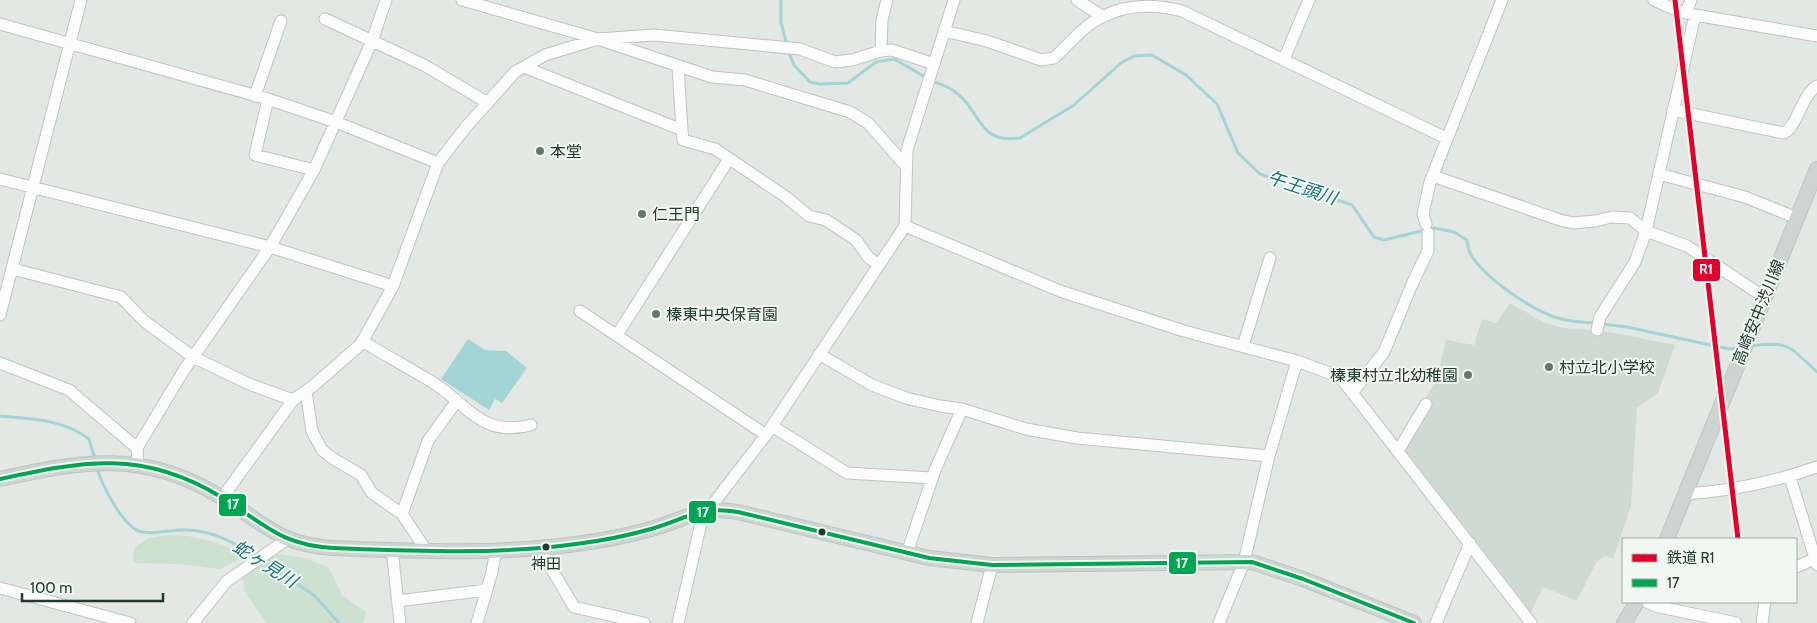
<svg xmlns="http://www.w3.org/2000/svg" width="1817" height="623" viewBox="0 0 1817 623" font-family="Cabin,'Noto Sans JP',sans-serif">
	<rect width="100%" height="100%" fill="#e3e8e5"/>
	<path fill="#d0dad5" d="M 1510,303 L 1543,322 L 1563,328 L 1604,331 L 1675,345 L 1658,393 L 1637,408 L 1631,506 L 1613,559 L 1606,556 L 1597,561 L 1577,601 L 1543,587 L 1531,612 L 1404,449 L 1423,402 L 1436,381 L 1446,340 L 1474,345 L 1482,319 L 1496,323 Z"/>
	<path fill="#cce1d0" d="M 167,535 C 197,535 220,542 246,556 L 220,569 L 178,564 L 133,563 L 134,548 L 149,538 Z
		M 281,554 L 309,559 L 329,568 L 342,595 L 366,612 L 363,623 L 267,623 L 244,591 L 243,575 L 268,556 Z"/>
	<path fill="#a3d5d6" d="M 468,339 L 485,350 L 506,351 L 527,368 L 502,403 L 495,399 L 489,410 L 441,379 Z"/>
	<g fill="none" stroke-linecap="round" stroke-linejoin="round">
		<path stroke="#a3d5d6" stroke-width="3" d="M 781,0 L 781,22 L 788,50 L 794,65 L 810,82 L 819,84 L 848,83 L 876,62 L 894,59 L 927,78
			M 932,81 C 939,84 947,86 954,91 C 982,110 976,144 1020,138 L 1074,105 L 1121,63 L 1134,56 L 1152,55 L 1186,75 L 1217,104 L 1238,153 L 1260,174 L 1352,205 L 1374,237 L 1384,240 L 1434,228 L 1454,232 L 1467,240 C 1468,245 1468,251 1471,255 C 1486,279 1534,312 1561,319 C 1572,322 1584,322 1596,323
			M 1602,324 L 1627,327 L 1729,349 L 1740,348
			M 1749,346 C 1791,341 1787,345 1817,372
			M 0,416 C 31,419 63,419 89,439 L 95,459
			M 97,467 C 101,484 124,529 142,532 C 157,534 173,529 188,530 C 214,531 235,543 256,557
			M 261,560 L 315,596 L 339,623"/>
		<g stroke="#c0c5c2" stroke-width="13">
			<path id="minor" d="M 462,0 L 598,39 L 712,77 L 745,80 L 850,112 L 868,123 L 906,166
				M 1077,0 L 1102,16
				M 1654,0 L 1678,11 L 1695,15 L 1817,36
				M 1686,13 L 1691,0
				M 325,19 L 424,65 L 488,103
				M 0,24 L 268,99 L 336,122 L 438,163
				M 944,31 L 987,41 L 1041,60 L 1054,58 C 1068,45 1084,25 1102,17 C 1127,4 1155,4 1182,11 L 1446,138
				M 881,51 L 882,20 L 887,0
				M 1284,59 L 1309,0
				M 678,66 L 682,130
				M 524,67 L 682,130 L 683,140 L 715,149 L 786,197 L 809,216 L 826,220 L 856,240 L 869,258 L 879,265
				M 255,96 L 281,21
				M 268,99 L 255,155 L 314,170
				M 1673,110 L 1783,133 C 1797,129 1801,95 1817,86
				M 1659,174 L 1745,197 L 1797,218
				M 1433,176 L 1560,220 L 1573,223 L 1595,221 L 1612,217 L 1630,218 L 1646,231 L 1687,246 L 1764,297
				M 0,179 L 270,247 L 393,286
				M 1426,224 L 1423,214 L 1430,182 L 1502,0
				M 905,226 L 1060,291 L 1184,331 L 1297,361 L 1340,377 L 1531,623
				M 13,269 L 121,297 L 144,321 L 193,357 L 249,384 L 293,400
				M 580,311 L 766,435
				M 0,315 L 81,0
				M 1597,330 L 1600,317 L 1635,262 L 1646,231 L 1695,15
				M 617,335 L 729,159
				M 362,341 C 385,355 409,368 432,382 C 468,404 481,438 531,425
				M 1243,346 L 1270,258
				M 819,354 L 872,385 L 906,398 L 940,406 L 962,409 L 1026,429 L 1077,438 L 1269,456
				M 0,363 L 69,390 L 137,448
				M 306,391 L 312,431 L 322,450 L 332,458 L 361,475 L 372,493 L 402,514 L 426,550
				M 1352,393 L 1384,352 L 1413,282 L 1428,251 L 1428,233
				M 772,426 L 847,473 L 932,478
				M 1398,451 L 1426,404
				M 138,464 L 137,448 L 184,370 L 270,247 L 314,170 L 372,41 L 386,0
				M 1790,477 L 1817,565
				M 1686,494 C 1731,491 1774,482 1817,467
				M 222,498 L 293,400 L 313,386 L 361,344 L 393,286 L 438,163 L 466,127 L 515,72 L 545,55 L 598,39 L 654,35 L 800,49 L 835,62 L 852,60 L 881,51 L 892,50 L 934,64
				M 713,509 L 716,500 L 766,435 L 905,226 L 907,150 L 954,0
				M 402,514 L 428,441 L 456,402
				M 392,549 L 400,623
				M 907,553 L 935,470 L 962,409
				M 544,556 L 574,607 L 644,623
				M 1796,567 L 1814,559
				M 0,588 L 130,623
				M 397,601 L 487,590
				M 1647,602 L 1655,606 L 1736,623
				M 193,623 L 227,581 L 286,540
				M 477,623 L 492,572 L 496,550
				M 678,623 L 704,510
				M 977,623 L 992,565
				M 1219,623 L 1244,562 L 1269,456 L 1297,361
				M 1436,623 L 1470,543
				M 1762,623 L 1765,602"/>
		</g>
		<g stroke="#bcc5c1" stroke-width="16">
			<path id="major" d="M 0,479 C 83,461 143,449 221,497 C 264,523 279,545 333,548 C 413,551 496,555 576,544 C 601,541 626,536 651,529 C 687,519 699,505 738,512 L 929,558 L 992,565 L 1252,562 L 1303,579 L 1414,623
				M 1667,539 L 1817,169
				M 1624,623 L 1637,602"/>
		</g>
		<use href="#minor" stroke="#fbfcfb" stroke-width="11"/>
		<use href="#major" stroke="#cdd4d1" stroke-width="14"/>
		<g stroke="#f1f8f3" stroke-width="8">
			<path id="bus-1" d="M 0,479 C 83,461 143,449 221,497 C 264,523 279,545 333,548 C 413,551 496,555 576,544 C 601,541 626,536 651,529 C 687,519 699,505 738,512 L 929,558 L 992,565 L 1252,562 L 1303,579 L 1414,623"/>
		</g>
		<use href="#bus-1" stroke="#00a651" stroke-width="4"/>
		<g stroke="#f1f8f3" stroke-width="9">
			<path id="rail-1" d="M 1675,0 L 1738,539"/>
		</g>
		<use href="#rail-1" stroke="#e4002b" stroke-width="5"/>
	</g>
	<g fill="#657870" stroke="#f1f8f3" stroke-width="2">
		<circle cx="540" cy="151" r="5"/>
		<circle cx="642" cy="214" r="5"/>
		<circle cx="656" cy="314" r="5"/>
		<circle cx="1549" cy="367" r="5"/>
		<circle cx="1468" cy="375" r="5"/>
	</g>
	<g fill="#213b31" stroke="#f1f8f3" stroke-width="2">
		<circle cx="822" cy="532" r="4.5"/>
		<circle cx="546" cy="547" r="4.5"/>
	</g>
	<g text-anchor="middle" stroke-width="4" stroke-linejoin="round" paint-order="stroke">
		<g font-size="15" fill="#213b31" stroke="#f1f8f3">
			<text x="546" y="569">神田</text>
		</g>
		<g font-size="16" fill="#213b31" stroke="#f1f8f3" text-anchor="start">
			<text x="550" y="157">本堂</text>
			<text x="652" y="220">仁王門</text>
			<text x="666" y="320">榛東中央保育園</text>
			<text x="1559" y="373">村立北小学校</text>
			<text x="1458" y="381" text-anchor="end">榛東村立北幼稚園</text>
		</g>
		<g font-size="16" fill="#213b31" stroke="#f1f8f3">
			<text transform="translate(1758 312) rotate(-68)" y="6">高崎安中渋川線</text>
		</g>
		<g font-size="18" font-style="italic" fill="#1c7176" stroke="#f1f8f3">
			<text transform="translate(1302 188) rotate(18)" y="6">午王頭川</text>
			<text transform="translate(265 564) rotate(32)" y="6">蛇ヶ見川</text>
		</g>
	</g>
	<g stroke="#f1f8f3" stroke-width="2">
		<rect x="1692" y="258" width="29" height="24" rx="5" fill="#e4002b"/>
		<rect x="218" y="493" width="29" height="24" rx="5" fill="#00a651"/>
		<rect x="688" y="500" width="29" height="24" rx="5" fill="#00a651"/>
		<rect x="1168" y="551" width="29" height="24" rx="5" fill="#00a651"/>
	</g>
	<g font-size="14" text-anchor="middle" font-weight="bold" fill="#fff">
		<text x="1706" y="274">R1</text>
		<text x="233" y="509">17</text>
		<text x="703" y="517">17</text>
		<text x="1182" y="568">17</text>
	</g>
	<rect x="1622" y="538" width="175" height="65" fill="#f1f8f3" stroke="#9eaca5"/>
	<rect x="1632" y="554" width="25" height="8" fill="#e4002b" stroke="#9eaca5"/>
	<text x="1667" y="563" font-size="15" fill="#213b31">鉄道 R1</text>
	<rect x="1632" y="579" width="25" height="8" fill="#00a651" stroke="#9eaca5"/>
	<text x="1667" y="588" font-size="15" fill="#213b31">17</text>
	<path d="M22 593v8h141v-8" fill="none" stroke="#213b31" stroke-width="2.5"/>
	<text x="30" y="593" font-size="15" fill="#213b31" stroke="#f1f8f3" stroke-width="4" paint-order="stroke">100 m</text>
</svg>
